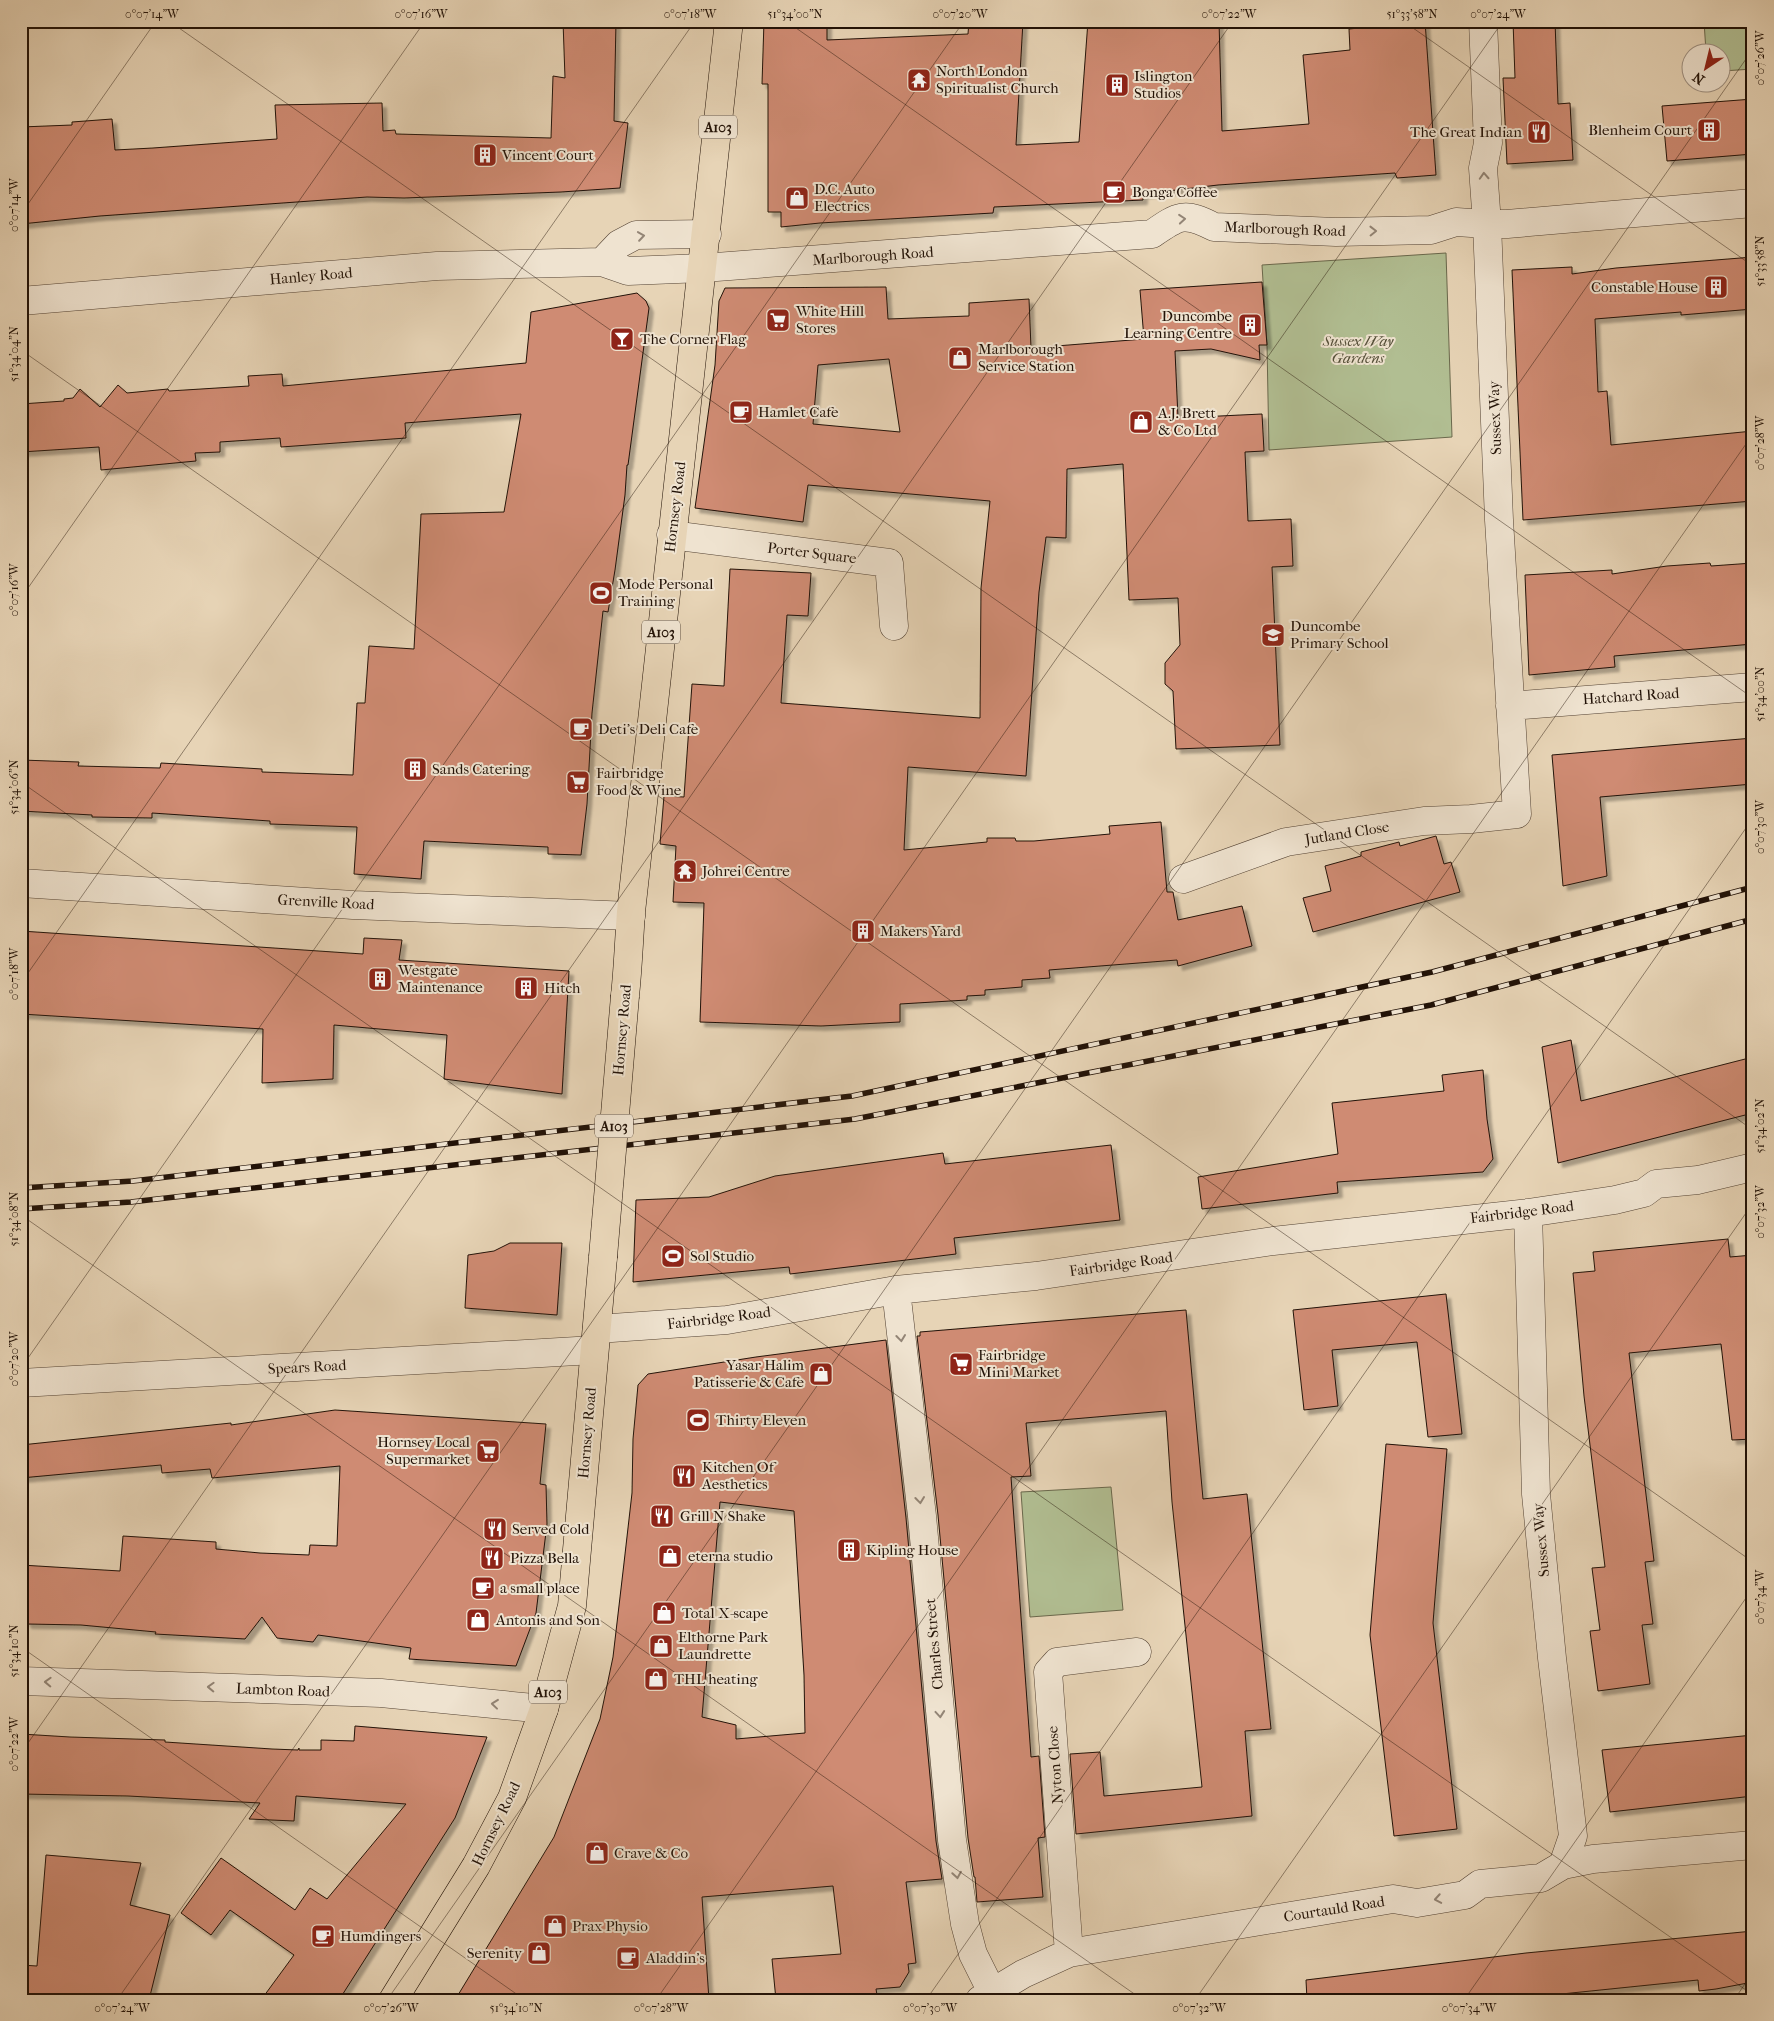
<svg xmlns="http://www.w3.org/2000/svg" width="1774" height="2021" viewBox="0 0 1774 2021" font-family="'IM FELL French Canon',serif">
	<defs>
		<filter id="shadow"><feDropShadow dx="4.5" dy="4.5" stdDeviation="1" flood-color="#0004"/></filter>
	</defs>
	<rect width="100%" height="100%" fill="#e7d4b6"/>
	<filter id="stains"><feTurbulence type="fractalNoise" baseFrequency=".004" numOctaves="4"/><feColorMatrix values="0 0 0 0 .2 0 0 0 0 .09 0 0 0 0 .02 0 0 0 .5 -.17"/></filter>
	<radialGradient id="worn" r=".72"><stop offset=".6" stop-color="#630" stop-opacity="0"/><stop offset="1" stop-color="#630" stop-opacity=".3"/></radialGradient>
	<path fill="#b1be92" stroke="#6a684c" d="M 1704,21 L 1753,21 L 1753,69 L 1722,71 L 1722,52 L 1706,52 Z
		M 1446,253 L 1452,437 L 1269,450 L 1267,345 L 1262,265 Z
		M 1111,1487 L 1123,1610 L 1030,1617 L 1021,1492 Z"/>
	<path fill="#cf8b73" stroke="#221207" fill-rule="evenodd" filter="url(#shadow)" d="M 563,21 L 616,21 L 614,121 L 628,123 L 620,188 L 561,192 L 404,198 L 367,197 L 100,216 L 21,224 L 21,127 L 72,125 L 72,122 L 112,119 L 115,150 L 153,148 L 277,139 L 275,105 L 382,103 L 383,131 L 395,130 L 396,134 L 551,138 L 553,76 L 565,78 Z
		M 764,21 L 827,21 L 827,40 L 968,34 L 969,21 L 1023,21 L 1016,145 L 1079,142 L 1088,21 L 1219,21 L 1222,131 L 1309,124 L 1303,55 L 1350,50 L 1349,29 L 1369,27 L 1368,21 L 1425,21 L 1436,175 L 1397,178 L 1395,173 L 1218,185 L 1143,194 L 1143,200 L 994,207 L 993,213 L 820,223 L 781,227 L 781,212 L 768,212 L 768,84 L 762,84 Z
		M 1513,21 L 1555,21 L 1558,104 L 1570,103 L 1573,160 L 1507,164 L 1503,78 L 1515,78 Z
		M 1753,99 L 1753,154 L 1667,161 L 1662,106 Z
		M 1753,257 L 1753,309 L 1681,315 L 1681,312 L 1595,319 L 1598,392 L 1607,391 L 1611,445 L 1753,431 L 1753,501 L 1523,520 L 1512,270 L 1572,267 L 1572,274 L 1616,268 Z
		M 1262,282 L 1267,345 L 1259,345 L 1260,360 L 1211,349 L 1175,351 L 1178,418 L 1262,414 L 1264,451 L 1245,452 L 1248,521 L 1291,519 L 1293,566 L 1272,567 L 1280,745 L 1176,749 L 1173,691 L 1165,684 L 1165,663 L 1180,645 L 1178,598 L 1129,600 L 1123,464 L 1067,469 L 1066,538 L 1046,537 L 1039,592 L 1026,776 L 908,767 L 904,850 L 987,842 L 987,838 L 1015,838 L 1016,841 L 1034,841 L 1110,834 L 1109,826 L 1161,822 L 1167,892 L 1173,892 L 1178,920 L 1242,906 L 1252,946 L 1178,966 L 1177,960 L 1049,970 L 1050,978 L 1022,980 L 1022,987 L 985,990 L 985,995 L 967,996 L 967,1000 L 900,1004 L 900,1022 L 821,1026 L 700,1022 L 704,903 L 673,902 L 676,846 L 660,844 L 664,796 L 684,797 L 692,684 L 724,686 L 730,569 L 811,573 L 808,616 L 787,615 L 781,703 L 980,718 L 981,588 L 990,501 L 808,485 L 803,522 L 695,508 L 715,365 L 719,301 L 725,288 L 886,287 L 888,319 L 969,316 L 969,303 L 1029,299 L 1031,348 L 1144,339 L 1140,290 ZM 889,359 L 900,432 L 813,424 L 818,365 Z
		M 637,293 L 646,301 L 649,308 L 628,465 L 627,465 L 625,495 L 615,570 L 608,612 L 603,611 L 592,713 L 587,804 L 581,855 L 548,854 L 548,847 L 424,841 L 421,879 L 354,874 L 357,827 L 270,824 L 270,821 L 152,813 L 152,818 L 92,817 L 92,815 L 21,811 L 21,760 L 79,762 L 78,766 L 160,768 L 161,763 L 262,769 L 262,772 L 353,775 L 357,703 L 365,703 L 369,646 L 414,649 L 421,514 L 504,512 L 521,414 L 405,423 L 406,438 L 281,447 L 280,438 L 220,442 L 220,452 L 195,453 L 196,461 L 101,470 L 99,447 L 21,452 L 21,404 L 64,401 L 64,399 L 73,398 L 80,389 L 100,407 L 118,385 L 127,393 L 168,389 L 169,391 L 249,386 L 248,376 L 282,374 L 283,386 L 526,363 L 531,312 Z
		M 1710,563 L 1711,566 L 1753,563 L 1753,644 L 1614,656 L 1615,667 L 1529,675 L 1525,575 L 1612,570 L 1612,574 L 1667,566 Z
		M 1753,738 L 1753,784 L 1600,797 L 1607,876 L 1563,886 L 1552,755 Z
		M 1436,836 L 1444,864 L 1451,862 L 1460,892 L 1313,932 L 1303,898 L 1331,891 L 1325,866 L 1361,856 L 1361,852 L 1399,842 L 1400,846 Z
		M 21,931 L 363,954 L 364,938 L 402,940 L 399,960 L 569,971 L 562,1094 L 444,1079 L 447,1035 L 334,1025 L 333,1079 L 262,1083 L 263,1029 L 21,1014 Z
		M 1571,1040 L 1581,1101 L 1753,1057 L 1753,1113 L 1558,1163 L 1542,1047 Z
		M 1483,1070 L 1487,1119 L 1493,1159 L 1483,1172 L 1337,1182 L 1338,1193 L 1202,1209 L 1198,1177 L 1338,1154 L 1332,1103 L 1444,1091 L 1442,1075 Z
		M 1111,1145 L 1120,1220 L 954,1238 L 956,1254 L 790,1274 L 789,1267 L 633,1282 L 636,1200 L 709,1197 L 775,1176 L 943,1153 L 945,1164 Z
		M 1728,1239 L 1730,1257 L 1753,1255 L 1753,1439 L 1732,1440 L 1721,1344 L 1629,1353 L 1654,1561 L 1645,1562 L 1653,1624 L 1642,1625 L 1650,1684 L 1598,1691 L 1590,1631 L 1600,1630 L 1592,1568 L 1605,1567 L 1584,1396 L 1573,1273 L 1595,1271 L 1593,1252 Z
		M 510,1243 L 562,1243 L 557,1315 L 465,1308 L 468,1255 L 494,1251 Z
		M 1446,1294 L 1462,1434 L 1428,1437 L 1417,1342 L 1332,1350 L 1338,1406 L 1304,1410 L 1293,1310 Z
		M 1186,1310 L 1203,1499 L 1247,1494 L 1271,1729 L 1245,1731 L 1252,1816 L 1076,1834 L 1070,1754 L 1100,1752 L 1104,1796 L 1202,1787 L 1172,1502 L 1166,1411 L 1026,1423 L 1031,1476 L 1011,1477 L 1031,1757 L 1039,1756 L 1045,1837 L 1038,1838 L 1043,1897 L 977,1902 L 975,1877 L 974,1877 L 968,1838 L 938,1515 L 917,1336 L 920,1336 L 920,1332 Z
		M 886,1340 L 906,1518 L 936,1841 L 942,1879 L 906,1882 L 916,1963 L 908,1964 L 909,1972 L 900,1987 L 876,1989 L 877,1995 L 868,1997 L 866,2000 L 776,2000 L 772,1959 L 841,1954 L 833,1886 L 702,1897 L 709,2000 L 455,2000 L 554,1837 L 600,1719 L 613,1657 L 624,1563 L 632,1493 L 633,1439 L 638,1385 L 648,1374 L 756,1357 ZM 720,1502 L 794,1511 L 804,1675 L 805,1733 L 736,1739 L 736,1725 L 702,1717 Z
		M 335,1410 L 546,1424 L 540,1484 L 546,1485 L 547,1524 L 536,1613 L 516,1666 L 409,1659 L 411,1648 L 318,1635 L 313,1642 L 277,1638 L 262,1617 L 245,1639 L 155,1634 L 156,1632 L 81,1625 L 27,1624 L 21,1612 L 21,1565 L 120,1571 L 123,1536 L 216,1542 L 216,1549 L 260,1553 L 309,1555 L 310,1545 L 337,1546 L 340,1466 L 212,1478 L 210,1469 L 162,1473 L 161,1465 L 21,1478 L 21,1445 L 231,1423 L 231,1425 Z
		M 1386,1444 L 1447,1449 L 1433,1623 L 1457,1829 L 1394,1836 L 1370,1635 Z
		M 355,1726 L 487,1737 L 455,1818 L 339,2000 L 261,2000 L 294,1955 L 230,1910 L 211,1935 L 181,1913 L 221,1858 L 295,1910 L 310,1888 L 327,1899 L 406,1804 L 296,1796 L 294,1821 L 249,1819 L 260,1803 L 128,1796 L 21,1794 L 21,1734 L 70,1737 L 165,1740 L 165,1742 L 272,1749 L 298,1750 L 299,1748 L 299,1750 L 321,1750 L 321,1740 L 354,1741 Z
		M 1753,1735 L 1753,1796 L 1610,1812 L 1602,1750 Z
		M 46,1855 L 141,1863 L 130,1905 L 170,1915 L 149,2000 L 21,2000 L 21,1965 L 37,1966 Z
		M 1753,1931 L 1753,1982 L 1716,1989 L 1699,1991 L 1698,1980 L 1542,1996 L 1542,1998 L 1527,2000 L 1307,2000 L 1306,1980 L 1526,1953 Z"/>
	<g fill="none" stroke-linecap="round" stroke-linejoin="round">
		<g stroke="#534233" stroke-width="29">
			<path id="minor" d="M 602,262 L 619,244 L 636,235 L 707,234
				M 21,301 L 437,266 L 602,262 L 628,271 L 703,268 L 1152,234 C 1178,216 1184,211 1214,227 L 1336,232 L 1431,230 L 1456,222 L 1487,224 L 1507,224 L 1753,203
				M 671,535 L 889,563 L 894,626
				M 1510,706 L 1753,687
				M 1183,879 L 1286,842 L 1424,821 L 1471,819 L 1517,814 L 1499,520 L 1487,224 L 1483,168 L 1488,143 L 1483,21
				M 21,883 L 353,905 L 631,916
				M 1528,1213 L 1536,1494 L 1552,1658 L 1573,1836 L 1563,1865
				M 896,1290 L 922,1516 L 952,1840 L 965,1924 L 973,1954 L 992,1992
				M 597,1329 L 727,1320 L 896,1290 L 1036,1276 L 1273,1241 L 1528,1213 L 1615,1200 L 1644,1193 L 1656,1184 L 1698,1180 L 1753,1167
				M 21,1383 L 594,1350
				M 21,1681 L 381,1693 L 544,1709
				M 1069,1953 L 1048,1672 L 1057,1662 L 1137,1652
				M 980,2000 L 1023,1974 L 1069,1953 L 1393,1899 L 1417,1903 L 1465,1895 L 1480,1884 L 1541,1878 L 1563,1865 L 1593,1859 L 1753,1845"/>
		</g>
		<g stroke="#221207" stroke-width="29">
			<path id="major" d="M 625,996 C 628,968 629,940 631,912 C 661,615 699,318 729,21
				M 393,2000 L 476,1866 L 512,1798 L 544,1709 L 572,1606 L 603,1257"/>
		</g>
		<use href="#minor" stroke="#efe3d0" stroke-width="28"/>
		<use href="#major" stroke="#e7d4b6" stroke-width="28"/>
		<g stroke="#221207" stroke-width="5.5">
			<path id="rail" d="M 21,1188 L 133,1181 L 852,1096 L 1432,972 L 1753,887
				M 21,1209 L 131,1202 L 855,1119 L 1431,1005 L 1753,919"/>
		</g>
		<use href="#rail" stroke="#efe3d0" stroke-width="4" stroke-dasharray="11" stroke-linecap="butt"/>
		<g stroke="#221207" stroke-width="29" stroke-linecap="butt">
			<path id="major-bridge" d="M 603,1257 L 625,996"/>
		</g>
		<use href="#major-bridge" stroke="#e7d4b6" stroke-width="28"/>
	</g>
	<defs><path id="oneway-chevron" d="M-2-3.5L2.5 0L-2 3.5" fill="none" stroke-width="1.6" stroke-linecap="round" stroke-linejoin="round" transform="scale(1.25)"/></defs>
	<g stroke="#938576">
		<use href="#oneway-chevron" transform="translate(1484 176) rotate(-93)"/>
		<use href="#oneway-chevron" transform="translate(1182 219) rotate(-5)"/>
		<use href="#oneway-chevron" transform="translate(1373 231) rotate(-1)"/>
		<use href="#oneway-chevron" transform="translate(641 236) rotate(-8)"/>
		<use href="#oneway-chevron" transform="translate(901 1338) rotate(83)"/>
		<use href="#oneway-chevron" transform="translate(920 1500) rotate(83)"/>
		<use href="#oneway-chevron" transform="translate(48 1682) rotate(-178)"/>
		<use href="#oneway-chevron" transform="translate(211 1687) rotate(-178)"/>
		<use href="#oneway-chevron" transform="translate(495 1704) rotate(-174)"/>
		<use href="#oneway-chevron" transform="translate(940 1714) rotate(85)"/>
		<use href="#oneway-chevron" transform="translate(957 1875) rotate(81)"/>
		<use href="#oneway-chevron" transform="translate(1438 1899) rotate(170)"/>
	</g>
	<path fill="none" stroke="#221207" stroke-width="1" stroke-opacity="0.45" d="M 169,21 L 1753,1130M 786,21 L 1753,698M 1403,21 L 1753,266M 21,214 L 156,21M 21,350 L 1753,1562M 21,598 L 425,21M 21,782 L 1753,1995M 21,983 L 695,21M 21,1215 L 1143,2000M 21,1368 L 964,21M 21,1647 L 525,2000M 21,1753 L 1233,21M 117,2000 L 1503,21M 387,2000 L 1753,49M 656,2000 L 1753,434M 926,2000 L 1753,818M 1195,2000 L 1753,1203M 1464,2000 L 1753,1588M 1734,2000 L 1753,1972"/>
	<defs>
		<g id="temple-square" transform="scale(1.25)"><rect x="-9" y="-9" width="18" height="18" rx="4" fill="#8f2418" stroke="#efe3d0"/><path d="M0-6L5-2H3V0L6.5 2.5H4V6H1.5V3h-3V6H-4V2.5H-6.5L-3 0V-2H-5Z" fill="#fff"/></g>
		<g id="building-square" transform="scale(1.25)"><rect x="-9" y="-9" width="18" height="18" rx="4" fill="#8f2418" stroke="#efe3d0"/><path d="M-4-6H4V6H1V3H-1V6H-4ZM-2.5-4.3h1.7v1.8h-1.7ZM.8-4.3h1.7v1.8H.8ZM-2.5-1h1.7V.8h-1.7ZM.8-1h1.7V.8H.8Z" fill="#fff"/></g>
		<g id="restaurant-square" transform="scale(1.25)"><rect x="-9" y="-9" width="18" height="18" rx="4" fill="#8f2418" stroke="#efe3d0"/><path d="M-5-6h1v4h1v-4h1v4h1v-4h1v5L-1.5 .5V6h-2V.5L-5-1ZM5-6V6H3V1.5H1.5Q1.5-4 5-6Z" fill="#fff"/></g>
		<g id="cafe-square" transform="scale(1.25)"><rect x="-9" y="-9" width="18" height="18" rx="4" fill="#8f2418" stroke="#efe3d0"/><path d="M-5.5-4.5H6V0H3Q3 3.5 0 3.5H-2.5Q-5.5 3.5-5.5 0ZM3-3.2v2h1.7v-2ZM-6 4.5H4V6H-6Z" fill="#fff"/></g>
		<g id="shop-square" transform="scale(1.25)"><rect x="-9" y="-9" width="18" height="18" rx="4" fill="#8f2418" stroke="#efe3d0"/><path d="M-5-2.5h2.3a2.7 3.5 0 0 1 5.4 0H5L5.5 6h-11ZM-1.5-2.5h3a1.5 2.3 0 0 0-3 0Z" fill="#fff"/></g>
		<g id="supermarket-square" transform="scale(1.25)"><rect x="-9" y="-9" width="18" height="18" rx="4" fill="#8f2418" stroke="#efe3d0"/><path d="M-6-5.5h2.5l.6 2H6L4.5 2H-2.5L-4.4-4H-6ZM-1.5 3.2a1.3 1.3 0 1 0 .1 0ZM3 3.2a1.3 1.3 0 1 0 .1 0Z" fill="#fff"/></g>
		<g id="bar-square" transform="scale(1.25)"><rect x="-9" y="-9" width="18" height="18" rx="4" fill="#8f2418" stroke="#efe3d0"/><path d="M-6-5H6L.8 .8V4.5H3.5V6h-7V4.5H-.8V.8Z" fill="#fff"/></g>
		<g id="stadium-square" transform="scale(1.25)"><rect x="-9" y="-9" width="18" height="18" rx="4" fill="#8f2418" stroke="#efe3d0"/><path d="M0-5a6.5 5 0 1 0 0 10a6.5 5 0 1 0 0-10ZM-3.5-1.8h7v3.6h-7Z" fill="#fff"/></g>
		<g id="school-square" transform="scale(1.25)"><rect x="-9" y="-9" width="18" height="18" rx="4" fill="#8f2418" stroke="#efe3d0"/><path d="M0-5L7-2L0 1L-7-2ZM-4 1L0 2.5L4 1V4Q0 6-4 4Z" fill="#fff"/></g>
	</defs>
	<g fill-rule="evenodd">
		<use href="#temple-square" x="919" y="80"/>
		<use href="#building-square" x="1117" y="85"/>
		<use href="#building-square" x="1709" y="130"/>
		<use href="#restaurant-square" x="1539" y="132"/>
		<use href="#building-square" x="485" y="155"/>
		<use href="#cafe-square" x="1114" y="192"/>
		<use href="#shop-square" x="797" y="198"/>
		<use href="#building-square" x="1716" y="287"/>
		<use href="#supermarket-square" x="778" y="320"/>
		<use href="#building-square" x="1250" y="325"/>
		<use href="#bar-square" x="622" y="339"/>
		<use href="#shop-square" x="960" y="358"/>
		<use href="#cafe-square" x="741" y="412"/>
		<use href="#shop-square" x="1141" y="422"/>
		<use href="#stadium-square" x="601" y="593"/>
		<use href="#school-square" x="1273" y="635"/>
		<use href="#cafe-square" x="581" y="729"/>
		<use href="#building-square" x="415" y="769"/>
		<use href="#supermarket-square" x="578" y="782"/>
		<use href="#temple-square" x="685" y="871"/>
		<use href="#building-square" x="863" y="931"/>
		<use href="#building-square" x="380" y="979"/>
		<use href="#building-square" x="526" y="988"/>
		<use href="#stadium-square" x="673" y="1256"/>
		<use href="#supermarket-square" x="961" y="1364"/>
		<use href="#shop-square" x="821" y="1374"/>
		<use href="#stadium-square" x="698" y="1420"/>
		<use href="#supermarket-square" x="488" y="1451"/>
		<use href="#restaurant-square" x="684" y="1476"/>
		<use href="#restaurant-square" x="662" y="1516"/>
		<use href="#restaurant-square" x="495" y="1529"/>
		<use href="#building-square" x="849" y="1550"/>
		<use href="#shop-square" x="670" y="1556"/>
		<use href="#restaurant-square" x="492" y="1558"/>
		<use href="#cafe-square" x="483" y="1588"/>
		<use href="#shop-square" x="664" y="1613"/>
		<use href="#shop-square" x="478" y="1620"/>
		<use href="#shop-square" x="661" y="1646"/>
		<use href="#shop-square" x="656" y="1679"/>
		<use href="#shop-square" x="597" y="1853"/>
		<use href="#shop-square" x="555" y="1926"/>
		<use href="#cafe-square" x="323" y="1936"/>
		<use href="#shop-square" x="539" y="1953"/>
		<use href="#cafe-square" x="628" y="1958"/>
	</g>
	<g text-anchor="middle" stroke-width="4" stroke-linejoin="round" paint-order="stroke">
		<g fill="#efe3d0" stroke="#605143" stroke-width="1">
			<rect x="699" y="115.5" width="38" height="23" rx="4"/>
			<rect x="642" y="620.5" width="38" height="23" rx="4"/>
			<rect x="595" y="1114.5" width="38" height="23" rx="4"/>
			<rect x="529" y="1680.5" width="38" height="23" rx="4"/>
		</g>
		<g font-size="14" font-weight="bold" fill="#221207">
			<text x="718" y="132">A103</text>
			<text x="661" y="637">A103</text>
			<text x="614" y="1131">A103</text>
			<text x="548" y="1697">A103</text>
		</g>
		<g font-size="15" fill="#221207" stroke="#efe3d0" text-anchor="start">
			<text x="936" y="76">North London<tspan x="936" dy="17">Spiritualist Church</tspan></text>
			<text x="1134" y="81">Islington<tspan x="1134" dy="17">Studios</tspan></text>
			<text x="1692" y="135" text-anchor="end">Blenheim Court</text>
			<text x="1522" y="137" text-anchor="end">The Great Indian</text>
			<text x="502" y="160">Vincent Court</text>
			<text x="814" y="194">D.C. Auto<tspan x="814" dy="17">Electrics</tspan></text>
			<text x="1132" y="197">Bonga Coffee</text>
			<text x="1698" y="292" text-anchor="end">Constable House</text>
			<text x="796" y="316">White Hill<tspan x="796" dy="17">Stores</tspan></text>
			<text x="1232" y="321" text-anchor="end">Duncombe<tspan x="1232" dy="17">Learning Centre</tspan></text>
			<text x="640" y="344">The Corner Flag</text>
			<text x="978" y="354">Marlborough<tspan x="978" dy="17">Service Station</tspan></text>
			<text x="758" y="417">Hamlet Cafe</text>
			<text x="1158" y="418">A.J. Brett<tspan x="1158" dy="17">&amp; Co Ltd</tspan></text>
			<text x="618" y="589">Mode Personal<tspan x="618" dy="17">Training</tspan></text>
			<text x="1290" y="631">Duncombe<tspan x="1290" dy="17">Primary School</tspan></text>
			<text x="598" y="734">Deti's Deli Cafe</text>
			<text x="432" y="774">Sands Catering</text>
			<text x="596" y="778">Fairbridge<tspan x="596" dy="17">Food &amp; Wine</tspan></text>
			<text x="702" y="876">Johrei Centre</text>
			<text x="880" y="936">Makers Yard</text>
			<text x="398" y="975">Westgate<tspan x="398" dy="17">Maintenance</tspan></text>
			<text x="544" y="993">Hitch</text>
			<text x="690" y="1261">Sol Studio</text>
			<text x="978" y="1360">Fairbridge<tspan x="978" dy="17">Mini Market</tspan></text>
			<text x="804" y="1370" text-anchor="end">Yasar Halim<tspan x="804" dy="17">Patisserie &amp; Cafe</tspan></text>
			<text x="716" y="1425">Thirty Eleven</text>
			<text x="470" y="1447" text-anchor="end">Hornsey Local<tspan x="470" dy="17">Supermarket</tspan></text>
			<text x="702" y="1472">Kitchen Of<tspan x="702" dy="17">Aesthetics</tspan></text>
			<text x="680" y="1521">Grill N Shake</text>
			<text x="512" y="1534">Served Cold</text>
			<text x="866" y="1555">Kipling House</text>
			<text x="688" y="1561">eterna studio</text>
			<text x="510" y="1563">Pizza Bella</text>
			<text x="500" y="1593">a small place</text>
			<text x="682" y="1618">Total X-scape</text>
			<text x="496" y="1625">Antonis and Son</text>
			<text x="678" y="1642">Elthorne Park<tspan x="678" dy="17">Laundrette</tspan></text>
			<text x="674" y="1684">THL heating</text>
			<text x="614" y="1858">Crave &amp; Co</text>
			<text x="572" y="1931">Prax Physio</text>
			<text x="340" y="1941">Humdingers</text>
			<text x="522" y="1958" text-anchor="end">Serenity</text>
			<text x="646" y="1963">Aladdin's</text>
		</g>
		<g font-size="15" fill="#221207" stroke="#efe3d0">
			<text transform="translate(1285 229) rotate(2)" y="5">Marlborough Road</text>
			<text transform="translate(873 256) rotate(-4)" y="5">Marlborough Road</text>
			<text transform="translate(311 276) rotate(-5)" y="5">Hanley Road</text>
			<text transform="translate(1495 418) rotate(-92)" y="5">Sussex Way</text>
			<text transform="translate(675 507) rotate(-83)" y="5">Hornsey Road</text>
			<text transform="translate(812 553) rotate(7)" y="5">Porter Square</text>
			<text transform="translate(1631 696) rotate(-4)" y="5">Hatchard Road</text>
			<text transform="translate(1347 833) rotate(-9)" y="5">Jutland Close</text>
			<text transform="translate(326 902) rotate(3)" y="5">Grenville Road</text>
			<text transform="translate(622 1030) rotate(-85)" y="5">Hornsey Road</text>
			<text transform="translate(1522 1212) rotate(-7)" y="5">Fairbridge Road</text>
			<text transform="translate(1121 1264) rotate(-8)" y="5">Fairbridge Road</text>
			<text transform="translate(719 1318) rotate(-7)" y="5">Fairbridge Road</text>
			<text transform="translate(307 1367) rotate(-3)" y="5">Spears Road</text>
			<text transform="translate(587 1433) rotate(-85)" y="5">Hornsey Road</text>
			<text transform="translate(1541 1540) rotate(-95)" y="5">Sussex Way</text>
			<text transform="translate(934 1644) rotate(-95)" y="5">Charles Street</text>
			<text transform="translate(283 1690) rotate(2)" y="5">Lambton Road</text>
			<text transform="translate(1055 1765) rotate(-94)" y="5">Nyton Close</text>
			<text transform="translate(496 1824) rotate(-64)" y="5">Hornsey Road</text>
			<text transform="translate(1334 1909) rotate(-9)" y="5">Courtauld Road</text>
		</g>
		<g font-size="15" font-style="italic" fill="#544e38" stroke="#efe3d0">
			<text x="1358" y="346">Sussex Way<tspan x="1358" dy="17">Gardens</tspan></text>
		</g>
	</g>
	<rect width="1774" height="2021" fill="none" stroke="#e7d4b6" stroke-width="55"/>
	<g transform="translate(1706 68) rotate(215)"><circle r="24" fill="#efe3d0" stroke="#9d8f80"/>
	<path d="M0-4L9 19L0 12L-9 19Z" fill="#8f2418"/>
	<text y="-8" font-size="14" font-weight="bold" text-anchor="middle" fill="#221207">N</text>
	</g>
	<rect x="28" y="28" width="1718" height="1966" fill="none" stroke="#221207" stroke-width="2"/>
	<g font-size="12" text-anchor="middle" fill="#221207">
		<text x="152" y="18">0°07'14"W</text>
		<text x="421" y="18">0°07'16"W</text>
		<text x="690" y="18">0°07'18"W</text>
		<text x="795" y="18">51°34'00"N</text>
		<text x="960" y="18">0°07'20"W</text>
		<text x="1229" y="18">0°07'22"W</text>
		<text x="1412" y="18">51°33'58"N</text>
		<text x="1498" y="18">0°07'24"W</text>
		<text transform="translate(1760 58) rotate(-90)" y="4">0°07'26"W</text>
		<text transform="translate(14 205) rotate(-90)" y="4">0°07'14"W</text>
		<text transform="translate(1760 261) rotate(-90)" y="4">51°33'58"N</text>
		<text transform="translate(14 354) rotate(-90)" y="4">51°34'04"N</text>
		<text transform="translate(1760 443) rotate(-90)" y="4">0°07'28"W</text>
		<text transform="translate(14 590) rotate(-90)" y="4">0°07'16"W</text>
		<text transform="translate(1760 694) rotate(-90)" y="4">51°34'00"N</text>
		<text transform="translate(14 787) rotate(-90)" y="4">51°34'06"N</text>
		<text transform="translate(1760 827) rotate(-90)" y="4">0°07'30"W</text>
		<text transform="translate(14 974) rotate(-90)" y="4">0°07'18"W</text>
		<text transform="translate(1760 1126) rotate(-90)" y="4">51°34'02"N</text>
		<text transform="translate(1760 1212) rotate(-90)" y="4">0°07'32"W</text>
		<text transform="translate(14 1219) rotate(-90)" y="4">51°34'08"N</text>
		<text transform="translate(14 1359) rotate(-90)" y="4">0°07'20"W</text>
		<text transform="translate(1760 1597) rotate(-90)" y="4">0°07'34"W</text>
		<text transform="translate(14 1651) rotate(-90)" y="4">51°34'10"N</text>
		<text transform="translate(14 1744) rotate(-90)" y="4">0°07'22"W</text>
		<text x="122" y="2012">0°07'24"W</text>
		<text x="391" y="2012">0°07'26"W</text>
		<text x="516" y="2012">51°34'10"N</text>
		<text x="661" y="2012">0°07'28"W</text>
		<text x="930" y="2012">0°07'30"W</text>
		<text x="1199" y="2012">0°07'32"W</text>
		<text x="1469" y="2012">0°07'34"W</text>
	</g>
	<rect width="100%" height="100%" filter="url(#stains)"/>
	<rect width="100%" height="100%" fill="url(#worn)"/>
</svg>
